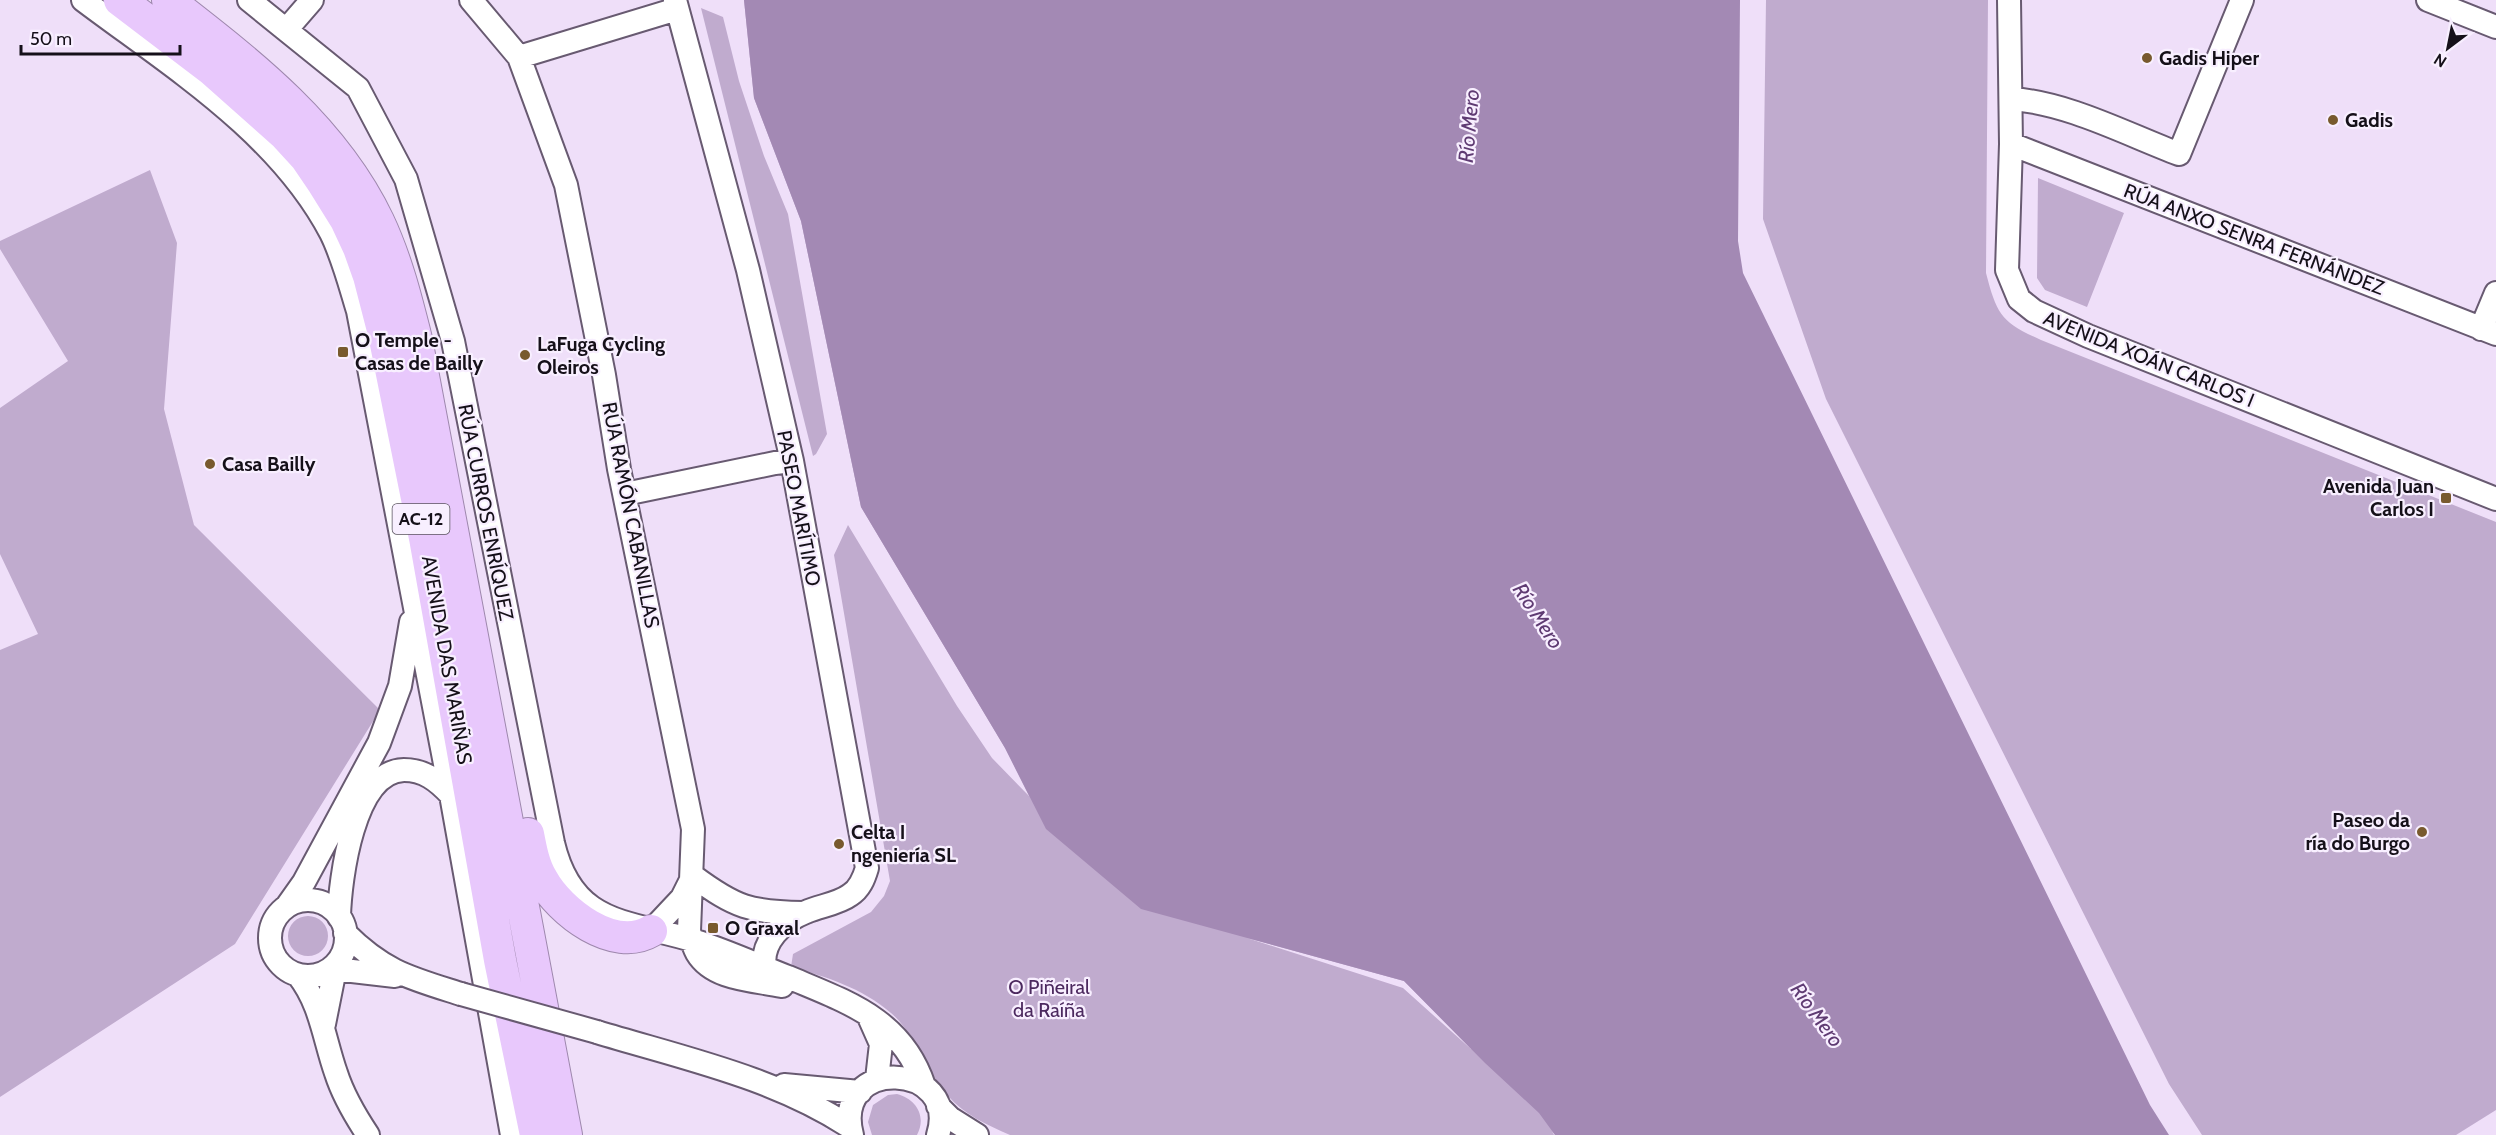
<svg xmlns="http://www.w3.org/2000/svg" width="2496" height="1135" viewBox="0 0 2496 1135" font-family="Cabin,sans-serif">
	<rect width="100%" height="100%" fill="#efdff9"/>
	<path fill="#c0abce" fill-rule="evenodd" d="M 744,0 L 1407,0 L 1555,1135 L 1552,1131 L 1554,1135 L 1010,1135 C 987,1125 965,1115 948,1096 C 925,1072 917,1035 891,1013 C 862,988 827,977 791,967 L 793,954 L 871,912 L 884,896 L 890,881 L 834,555 L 848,525 L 957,706 L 992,758 L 1029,796 L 1005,748 L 861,507 L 801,221 L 754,98 ZM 1247,938 L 1404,981 L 1471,1049 L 1403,988 Z
		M 1766,0 L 1988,0 L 1986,273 C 1997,315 2001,322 2041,340 L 2496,522 L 2496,1110 L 2456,1135 L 2202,1135 L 2169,1084 L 1826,399 L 1763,219 Z
		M 701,8 L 723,17 L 739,81 L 764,156 L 788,214 L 827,434 L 816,454 L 813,456 Z
		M 150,170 L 177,243 L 164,409 L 194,525 L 380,710 L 235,944 L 0,1097 L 0,650 L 38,634 L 0,554 L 0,408 L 68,361 L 0,249 L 0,241 Z
		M 2038,178 L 2124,213 L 2087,307 L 2045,290 L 2037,278 Z
		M288 936a20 20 0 1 1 40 0a20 20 0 1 1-40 0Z
		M 897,1094 C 916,1099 927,1116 917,1135 L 872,1135 L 868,1122 L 873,1105 L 888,1095 Z"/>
	<path fill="#a389b4" d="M 744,0 L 1740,0 L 1738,241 L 1743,273 L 2150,1105 L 2169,1135 L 1555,1135 L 1539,1113 L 1485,1063 L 1404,981 L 1141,909 L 1046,829 L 1005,748 L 861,507 L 801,221 L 754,98 Z"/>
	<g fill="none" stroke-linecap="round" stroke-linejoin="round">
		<g stroke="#685a71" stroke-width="26">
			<path id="minor" d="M 83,0 C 172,67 278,132 331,233 C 343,257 350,285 358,311 L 451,795 L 512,1135
				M 249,0 L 358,88 L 406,179 L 453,341 L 553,843 C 573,927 628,920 695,941 C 727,951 757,965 788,977 C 847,1002 902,1019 924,1086
				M 471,0 L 519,57 L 566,185 L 604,375 L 619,469 L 693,829 L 689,931 C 691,938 693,946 697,953 C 713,980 754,980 782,986
				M 675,0 L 748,270 L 792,461 L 867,868 C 864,878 860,889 850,895 C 838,904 819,906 806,912 C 783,921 760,942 765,968
				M 2009,0 L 2011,144 L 2007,270 L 2019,299 L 2034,311 L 2088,336 L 2496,499
				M 2428,0 L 2496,27
				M 286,30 L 312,0
				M 519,57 L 677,9
				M 2012,99 C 2068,103 2126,134 2179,154 L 2242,0
				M 2011,144 L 2496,334
				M 2481,329 L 2496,293
				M 625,494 L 775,463 L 792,461
				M 693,876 C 736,908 750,912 803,913
				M270 938a38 38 0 1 1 76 0a38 38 0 1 1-76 0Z
				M 287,906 L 304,882 L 379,743 L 400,686 L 411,622
				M 339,917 C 340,880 353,771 404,770 C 424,770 437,780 451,795
				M 651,931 L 682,898 L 691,880
				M 345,933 C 384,972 410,978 461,994
				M 328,971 L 352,971 L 395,976
				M 298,975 C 321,1004 324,1039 336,1073 C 343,1095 356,1117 368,1135
				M 869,1017 L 881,1044 L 877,1079
				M 324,1024 L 336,964
				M 597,1032 C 682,1058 774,1077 850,1127
				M 784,1085 L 860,1092
				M 938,1106 L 950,1118 L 977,1135
				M 852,1135 C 831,1055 961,1062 938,1135"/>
		</g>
		<g stroke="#9e88ad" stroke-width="34">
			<path id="highway" d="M 120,0 L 212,70 L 284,134 L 306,158 L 323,183 L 346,220 L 359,248 L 369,276 L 384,334 L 425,538 L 500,960 L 536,1135
				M 168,0 C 249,63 333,127 378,221 C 396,259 406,299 416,339 L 566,1135
				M 528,834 C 531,850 534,866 542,879 C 560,912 614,953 651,931"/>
		</g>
		<use href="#minor" stroke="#fff" stroke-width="22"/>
		<use href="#highway" stroke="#e8c8fc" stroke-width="32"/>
		<g stroke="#685a71" stroke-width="26" stroke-linecap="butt">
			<path id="minor-bridge" d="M 461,994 L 597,1032"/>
		</g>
		<use href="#minor-bridge" stroke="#fff" stroke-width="22"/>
	</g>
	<g fill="#785a2e" stroke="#f8efff" stroke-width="2">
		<circle cx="2147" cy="58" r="6"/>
		<circle cx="2333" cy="120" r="6"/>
		<rect x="337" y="346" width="12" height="12" rx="3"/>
		<circle cx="525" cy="355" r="6"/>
		<circle cx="210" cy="464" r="6"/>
		<rect x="2440" y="492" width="12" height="12" rx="3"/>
		<circle cx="2422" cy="832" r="6"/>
		<circle cx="839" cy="844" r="6"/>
		<rect x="707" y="922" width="12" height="12" rx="3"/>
	</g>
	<g text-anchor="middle" stroke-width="4.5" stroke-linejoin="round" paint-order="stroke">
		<rect fill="#f8efff" stroke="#59535e" stroke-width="1.5" x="392.5" y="504" width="57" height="30" rx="4.5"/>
		<g font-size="18" font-weight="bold" fill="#151019">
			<text x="421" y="525">AC-12</text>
		</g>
		<g font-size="20" font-weight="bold" fill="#151019" stroke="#f8efff" text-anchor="start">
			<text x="2159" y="65">Gadis Hiper</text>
			<text x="2345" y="127">Gadis</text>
			<text x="355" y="347">O Temple -<tspan x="355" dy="23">Casas de Bailly</tspan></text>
			<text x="537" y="351">LaFuga Cycling<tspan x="537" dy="23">Oleiros</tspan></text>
			<text x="222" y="471">Casa Bailly</text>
			<text x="2434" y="493" text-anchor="end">Avenida Juan<tspan x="2434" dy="23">Carlos I</tspan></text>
			<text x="2410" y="827" text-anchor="end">Paseo da<tspan x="2410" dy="23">ría do Burgo</tspan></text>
			<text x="851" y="839">Celta I<tspan x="851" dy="23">ngeniería SL</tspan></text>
			<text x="725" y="935">O Graxal</text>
		</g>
		<g font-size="20" fill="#151019" stroke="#f8efff">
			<text transform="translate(2254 239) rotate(21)" y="7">RÚA ANXO SENRA FERNÁNDEZ</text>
			<text transform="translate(2149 359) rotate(22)" y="7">AVENIDA XOÁN CARLOS I</text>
			<text transform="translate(799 508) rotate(79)" y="7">PASEO MARÍTIMO</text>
			<text transform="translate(486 512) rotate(79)" y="7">RÚA CURROS ENRÍQUEZ</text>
			<text transform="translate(631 515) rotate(79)" y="7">RÚA RAMÓN CABANILLAS</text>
			<text transform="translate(447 660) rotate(80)" y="7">AVENIDA DAS MARIÑAS</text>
		</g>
		<g font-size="20" fill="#4c295f" stroke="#f8efff">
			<text x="1049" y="994">O Piñeiral<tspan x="1049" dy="23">da Raíña</tspan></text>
		</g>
		<g font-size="21" font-style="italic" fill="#5f3b73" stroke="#f8efff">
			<text transform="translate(1469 126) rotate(-85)" y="7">Río Mero</text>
			<text transform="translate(1538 616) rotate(57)" y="7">Río Mero</text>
			<text transform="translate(1817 1015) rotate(54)" y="7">Río Mero</text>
		</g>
	</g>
	<g transform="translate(2448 48) rotate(212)" stroke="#f8efff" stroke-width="4.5" paint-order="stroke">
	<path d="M0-4.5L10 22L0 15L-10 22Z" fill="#151019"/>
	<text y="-9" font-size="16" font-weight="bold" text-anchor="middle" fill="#151019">N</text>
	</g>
	<path d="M21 45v9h159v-9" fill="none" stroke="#151019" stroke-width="3"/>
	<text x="30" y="45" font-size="18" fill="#151019" stroke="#f8efff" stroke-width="4.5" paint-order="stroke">50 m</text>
</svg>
